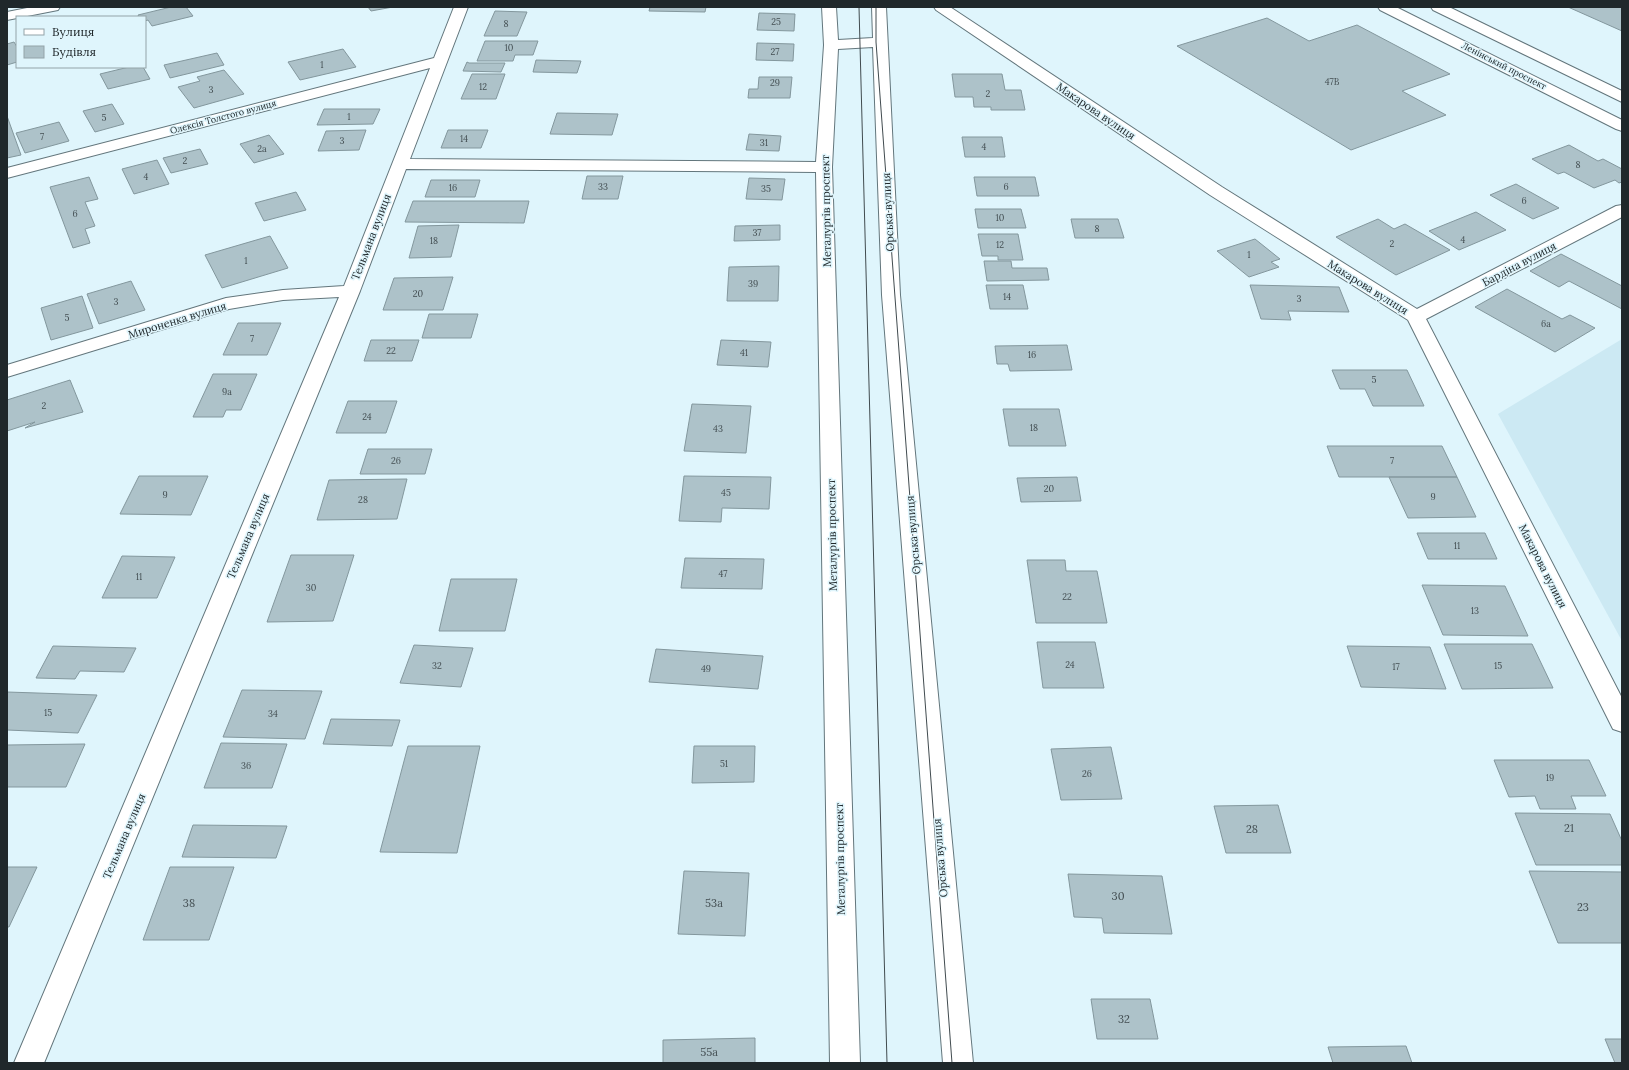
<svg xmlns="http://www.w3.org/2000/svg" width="1629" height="1070" viewBox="0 0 1629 1070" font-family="Lora,serif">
	<rect width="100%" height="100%" fill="#dff5fc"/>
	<path fill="#cce9f3" d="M 1622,339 L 1622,641 L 1498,414 Z"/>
	<path fill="#adc2c9" stroke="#83979d" d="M 171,7 L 186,7 L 193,16 L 152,26 L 148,20 L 145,21 L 145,17 L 139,17 L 138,15 Z
		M 368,7 L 393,7 L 371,11 Z
		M 650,7 L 706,7 L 705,12 L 649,11 Z
		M 1568,7 L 1622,7 L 1622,31 Z
		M 495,11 L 527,12 L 517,36 L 484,36 Z
		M 759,13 L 795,14 L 794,31 L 757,30 Z
		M 1267,18 L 1309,41 L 1357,25 L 1450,74 L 1402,91 L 1446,115 L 1351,150 L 1177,46 Z
		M 485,41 L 538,41 L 533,55 L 515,55 L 513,61 L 477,61 Z
		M 14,42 L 17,47 L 17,62 L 7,65 L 7,44 Z
		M 757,43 L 794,44 L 793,61 L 756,60 Z
		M 343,49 L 356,67 L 300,80 L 288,62 Z
		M 217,53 L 224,65 L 170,78 L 164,65 Z
		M 536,60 L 581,61 L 577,73 L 533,72 Z
		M 467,62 L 469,63 L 505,63 L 501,72 L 463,71 Z
		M 129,67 L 143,67 L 150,79 L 108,89 L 100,74 Z
		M 224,70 L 244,94 L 194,108 L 178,87 L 200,81 L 197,77 Z
		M 472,74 L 505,74 L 496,99 L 461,99 Z
		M 952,74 L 1002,74 L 1005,90 L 1021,90 L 1025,110 L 991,110 L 991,107 L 974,107 L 973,97 L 955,97 Z
		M 759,77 L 792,77 L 790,98 L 748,98 L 749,89 L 758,89 Z
		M 112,104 L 124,124 L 95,132 L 83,111 Z
		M 324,109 L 380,109 L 373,124 L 317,125 Z
		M 557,113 L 618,114 L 612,135 L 550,134 Z
		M 7,116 L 21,155 L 7,158 Z
		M 59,122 L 69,141 L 25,153 L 16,133 Z
		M 366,130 L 359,150 L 318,151 L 326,131 Z
		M 448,130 L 488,130 L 481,148 L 441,148 Z
		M 749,134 L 781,136 L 779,151 L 746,150 Z
		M 269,135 L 284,154 L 254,163 L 240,144 Z
		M 962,137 L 1002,137 L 1005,157 L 965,157 Z
		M 1569,145 L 1598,161 L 1603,159 L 1622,169 L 1622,182 L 1619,183 L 1615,180 L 1594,188 L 1564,172 L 1558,174 L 1532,159 Z
		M 200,149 L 208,164 L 171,173 L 163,158 Z
		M 157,160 L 169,184 L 134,194 L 122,169 Z
		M 587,176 L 623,176 L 618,199 L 582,199 Z
		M 89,177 L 98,199 L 85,202 L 95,226 L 85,229 L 90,243 L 73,248 L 50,187 Z
		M 974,177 L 1035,177 L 1039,196 L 977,196 Z
		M 749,178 L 785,179 L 782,200 L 746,199 Z
		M 431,180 L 480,180 L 475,197 L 425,197 Z
		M 1516,184 L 1559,208 L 1533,219 L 1490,195 Z
		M 296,192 L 306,210 L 264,221 L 255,203 Z
		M 413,201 L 529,201 L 524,223 L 405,222 Z
		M 975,209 L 1021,209 L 1026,228 L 978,228 Z
		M 1476,212 L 1506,230 L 1459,250 L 1429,231 Z
		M 1071,219 L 1118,219 L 1124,238 L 1075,238 Z
		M 1378,219 L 1394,229 L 1405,224 L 1450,250 L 1396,275 L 1336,237 Z
		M 459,225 L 451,257 L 409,258 L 418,226 Z
		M 780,225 L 780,240 L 734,241 L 735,226 Z
		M 978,234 L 1018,234 L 1023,260 L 998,260 L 998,256 L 982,256 Z
		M 270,236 L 288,268 L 222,288 L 205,255 Z
		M 1255,239 L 1280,259 L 1271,262 L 1279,267 L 1249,277 L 1217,251 Z
		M 1561,254 L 1622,286 L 1622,309 L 1569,281 L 1559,287 L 1530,271 Z
		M 984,261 L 1011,261 L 1012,268 L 1047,268 L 1049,280 L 987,281 Z
		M 779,266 L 778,301 L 727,301 L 729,267 Z
		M 453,277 L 443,310 L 383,310 L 394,278 Z
		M 131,281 L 145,310 L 99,324 L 87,294 Z
		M 986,285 L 1023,285 L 1028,309 L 990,309 Z
		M 1250,285 L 1339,287 L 1349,312 L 1288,311 L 1291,320 L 1261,319 Z
		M 1507,289 L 1562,319 L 1570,315 L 1595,328 L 1555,352 L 1475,307 Z
		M 82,296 L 93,328 L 51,340 L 41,308 Z
		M 429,314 L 478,314 L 471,338 L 422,338 Z
		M 238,323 L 281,323 L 267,355 L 223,355 Z
		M 371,340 L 419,340 L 412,361 L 364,361 Z
		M 721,340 L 771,342 L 768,367 L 717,365 Z
		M 1067,345 L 1072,370 L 1010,371 L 1008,364 L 997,364 L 995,346 Z
		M 1332,370 L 1407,370 L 1424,406 L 1373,406 L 1365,389 L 1340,389 Z
		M 213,374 L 257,374 L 241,410 L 226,410 L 223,417 L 193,417 Z
		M 70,380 L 83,412 L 25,428 L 35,422 L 7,431 L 7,400 Z
		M 348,401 L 397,401 L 386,433 L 336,433 Z
		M 692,404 L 751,406 L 746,453 L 684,451 Z
		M 1003,409 L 1059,409 L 1066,446 L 1009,446 Z
		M 1327,446 L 1442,446 L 1457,477 L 1339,477 Z
		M 368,449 L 432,449 L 425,474 L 360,474 Z
		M 139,476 L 208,476 L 191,515 L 120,514 Z
		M 684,476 L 771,477 L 769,509 L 722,508 L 721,522 L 679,521 Z
		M 1077,477 L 1081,501 L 1021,502 L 1017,478 Z
		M 1389,477 L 1457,477 L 1476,517 L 1408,518 Z
		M 407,479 L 397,519 L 317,520 L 329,480 Z
		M 1417,533 L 1485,533 L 1497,559 L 1428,559 Z
		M 291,555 L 354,555 L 333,621 L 267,622 Z
		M 122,556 L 175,557 L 157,598 L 102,598 Z
		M 685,558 L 764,559 L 762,589 L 681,588 Z
		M 1027,560 L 1065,560 L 1066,571 L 1097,571 L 1107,623 L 1036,623 Z
		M 451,579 L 517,579 L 505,631 L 439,631 Z
		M 1422,585 L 1505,586 L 1528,636 L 1443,635 Z
		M 1037,642 L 1095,642 L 1104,688 L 1043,688 Z
		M 1444,644 L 1532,644 L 1553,688 L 1462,689 Z
		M 414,645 L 473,648 L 461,687 L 400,683 Z
		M 53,646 L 136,648 L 124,672 L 80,671 L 75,679 L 36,678 Z
		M 1347,646 L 1430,647 L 1446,689 L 1361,687 Z
		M 656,649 L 763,656 L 758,689 L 649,682 Z
		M 242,690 L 322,691 L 305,739 L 223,737 Z
		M 7,692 L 97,695 L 78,733 L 7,730 Z
		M 331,719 L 400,720 L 392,746 L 323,744 Z
		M 221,743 L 287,744 L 272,788 L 204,788 Z
		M 85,744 L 66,787 L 7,787 L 7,745 Z
		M 408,746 L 480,746 L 457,853 L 380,852 Z
		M 694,746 L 755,746 L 754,782 L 692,783 Z
		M 1111,747 L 1122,799 L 1061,800 L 1051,749 Z
		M 1494,760 L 1589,760 L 1606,796 L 1571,796 L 1576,809 L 1540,809 L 1535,796 L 1509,797 Z
		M 1278,805 L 1291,853 L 1226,853 L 1214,806 Z
		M 1515,813 L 1610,814 L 1622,841 L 1622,865 L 1536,865 Z
		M 193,825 L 287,826 L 276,858 L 182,857 Z
		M 7,867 L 37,867 L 9,927 L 7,927 Z
		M 170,867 L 234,867 L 209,940 L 143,940 Z
		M 684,871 L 749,873 L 745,936 L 678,934 Z
		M 1529,871 L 1622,872 L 1622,943 L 1558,943 Z
		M 1068,874 L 1162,876 L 1172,934 L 1104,933 L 1102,918 L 1074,917 Z
		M 1091,999 L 1150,999 L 1158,1039 L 1097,1039 Z
		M 755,1038 L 755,1063 L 663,1063 L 663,1040 Z
		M 1605,1039 L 1622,1039 L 1622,1063 L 1615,1063 Z
		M 1406,1046 L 1412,1063 L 1333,1063 L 1328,1047 Z"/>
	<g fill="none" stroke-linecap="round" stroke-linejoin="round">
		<g stroke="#63767c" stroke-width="2">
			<path id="minor" d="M 454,7 L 468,7 L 410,159 L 816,162 L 824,45 L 822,7 L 836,7 L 838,40 L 873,38 L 872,7 L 886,7 L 900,295 L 973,1063 L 943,1063 L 882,295 L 873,47 L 838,49 L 832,167 L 860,1063 L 830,1063 L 816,172 L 406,169 L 360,291 L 44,1063 L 14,1063 L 339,297 L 283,300 L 229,309 L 7,377 L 7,365 L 226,298 L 283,290 L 344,286 L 430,68 L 7,178 L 7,168 L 434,58 Z
				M 934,7 L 950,7 L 1222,187 L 1417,309 L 1616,206 L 1622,205 L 1622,217 L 1426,319 L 1622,698 L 1622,732 L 1613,729 L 1408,320 L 1210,195 L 936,10 Z"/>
		</g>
		<g stroke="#63767c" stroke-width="2">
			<path id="major" d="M 32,7 L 60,7 L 58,10 L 7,20 L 7,12 Z
				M 1378,7 L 1396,7 L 1622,120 L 1622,131 L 1616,129 L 1380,10 Z
				M 1431,7 L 1449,7 L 1622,91 L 1622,102 L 1433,10 Z"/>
		</g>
		<use href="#minor" fill="#fff" fill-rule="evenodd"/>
		<use href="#major" fill="#fff" fill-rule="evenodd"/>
		<path stroke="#414b4f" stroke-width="1" d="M 859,7 L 887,1063
			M 876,7 L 876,42 L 952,1063"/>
	</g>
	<g text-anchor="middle" stroke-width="3" stroke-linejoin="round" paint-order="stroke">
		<g font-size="9" fill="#434e52">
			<text x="776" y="25">25</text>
			<text x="506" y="27">8</text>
			<text x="509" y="51">10</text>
			<text x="775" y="55">27</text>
			<text x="322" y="68">1</text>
			<text x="1332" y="85">47В</text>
			<text x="775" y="86">29</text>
			<text x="483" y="90">12</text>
			<text x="211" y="93">3</text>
			<text x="988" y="97">2</text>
			<text x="349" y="120">1</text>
			<text x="104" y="121">5</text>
			<text x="42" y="140">7</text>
			<text x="464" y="142">14</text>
			<text x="342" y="144">3</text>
			<text x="764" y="146">31</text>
			<text x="984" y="150">4</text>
			<text x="262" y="152">2а</text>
			<text x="185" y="164">2</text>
			<text x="1578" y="168">8</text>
			<text x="146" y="180">4</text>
			<text x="603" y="190">33</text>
			<text x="1006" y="190">6</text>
			<text x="453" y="191">16</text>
			<text x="766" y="192">35</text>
			<text x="1524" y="204">6</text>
			<text x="75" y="217">6</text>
			<text x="1000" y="221">10</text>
			<text x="1097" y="232">8</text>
			<text x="757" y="236">37</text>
			<text x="1463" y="243">4</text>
			<text x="434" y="244">18</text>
			<text x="1392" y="247">2</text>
			<text x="1000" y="248">12</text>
			<text x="1249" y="258">1</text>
			<text x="246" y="264">1</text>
			<text x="753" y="287">39</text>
			<text x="418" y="297">20</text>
			<text x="1007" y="300">14</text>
			<text x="1299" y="302">3</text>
			<text x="116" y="305">3</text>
			<text x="67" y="321">5</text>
			<text x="1546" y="327">6а</text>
			<text x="252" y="342">7</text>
			<text x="391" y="354">22</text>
			<text x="744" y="356">41</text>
			<text x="1032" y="358">16</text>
			<text x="1374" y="383">5</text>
			<text x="227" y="395">9а</text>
			<text x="44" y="409">2</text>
			<text x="367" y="420">24</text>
			<text x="1034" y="431">18</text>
			<text x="718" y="432">43</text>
			<text x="396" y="464">26</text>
			<text x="1392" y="464">7</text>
			<text x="1049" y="492">20</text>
			<text x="726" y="496">45</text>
			<text x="165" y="498">9</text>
			<text x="1433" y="500">9</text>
			<text x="363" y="503">28</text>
			<text x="1457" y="549">11</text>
			<text x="723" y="577">47</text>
			<text x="139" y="580">11</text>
			<text x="311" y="591">30</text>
			<text x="1067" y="600">22</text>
			<text x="1475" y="614">13</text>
			<text x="1070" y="668">24</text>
			<text x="437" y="669">32</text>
			<text x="1498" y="669">15</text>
			<text x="1396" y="670">17</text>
			<text x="706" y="672">49</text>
			<text x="48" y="716">15</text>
			<text x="273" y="717">34</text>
			<text x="724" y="767">51</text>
			<text x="246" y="769">36</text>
			<text x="1087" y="777">26</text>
			<text x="1550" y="781">19</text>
		</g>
		<g font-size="9" fill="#20282b" stroke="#dff5fc">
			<text transform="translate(1504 66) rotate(27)" y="3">Ленінський проспект</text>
			<text transform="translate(223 117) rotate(-15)" y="3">Олексія Толстого вулиця</text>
		</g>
		<g font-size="11" fill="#20282b" stroke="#dff5fc">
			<text transform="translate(1096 111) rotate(34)" y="4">Макарова вулиця</text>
			<text transform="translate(826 211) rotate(-91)" y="4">Металургів проспект</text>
			<text transform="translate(888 212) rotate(-93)" y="4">Орська вулиця</text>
			<text transform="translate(371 237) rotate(-69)" y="4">Тельмана вулиця</text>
			<text transform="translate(1519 264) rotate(-28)" y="4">Бардіна вулиця</text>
			<text transform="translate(1368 287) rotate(32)" y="4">Макарова вулиця</text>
			<text transform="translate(177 320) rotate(-17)" y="4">Мироненка вулиця</text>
			<text transform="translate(832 535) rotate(-91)" y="4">Металургів проспект</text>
			<text transform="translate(913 535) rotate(-95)" y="4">Орська вулиця</text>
			<text transform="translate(248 536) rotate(-67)" y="4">Тельмана вулиця</text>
			<text transform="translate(1543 566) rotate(63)" y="4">Макарова вулиця</text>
			<text transform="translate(124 836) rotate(-67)" y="4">Тельмана вулиця</text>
			<text transform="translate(940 858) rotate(-95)" y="4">Орська вулиця</text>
			<text transform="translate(840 859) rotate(-91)" y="4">Металургів проспект</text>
		</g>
		<g font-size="11" fill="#434e52">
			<text x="1569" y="832">21</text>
			<text x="1252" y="833">28</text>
			<text x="1118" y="900">30</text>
			<text x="189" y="907">38</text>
			<text x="714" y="907">53а</text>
			<text x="1583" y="911">23</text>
			<text x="1124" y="1023">32</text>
			<text x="709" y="1056">55а</text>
		</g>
	</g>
	<rect width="1629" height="1070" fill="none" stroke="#20282b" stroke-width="16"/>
	<rect x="16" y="16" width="130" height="52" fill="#dff5fc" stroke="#93a3a8"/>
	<rect x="24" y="29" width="20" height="6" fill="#ffffff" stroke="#93a3a8"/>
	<text x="52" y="36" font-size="12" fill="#20282b">Вулиця</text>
	<rect x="24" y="46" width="20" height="12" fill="#adc2c9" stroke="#93a3a8"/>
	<text x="52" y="56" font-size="12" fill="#20282b">Будівля</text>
</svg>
